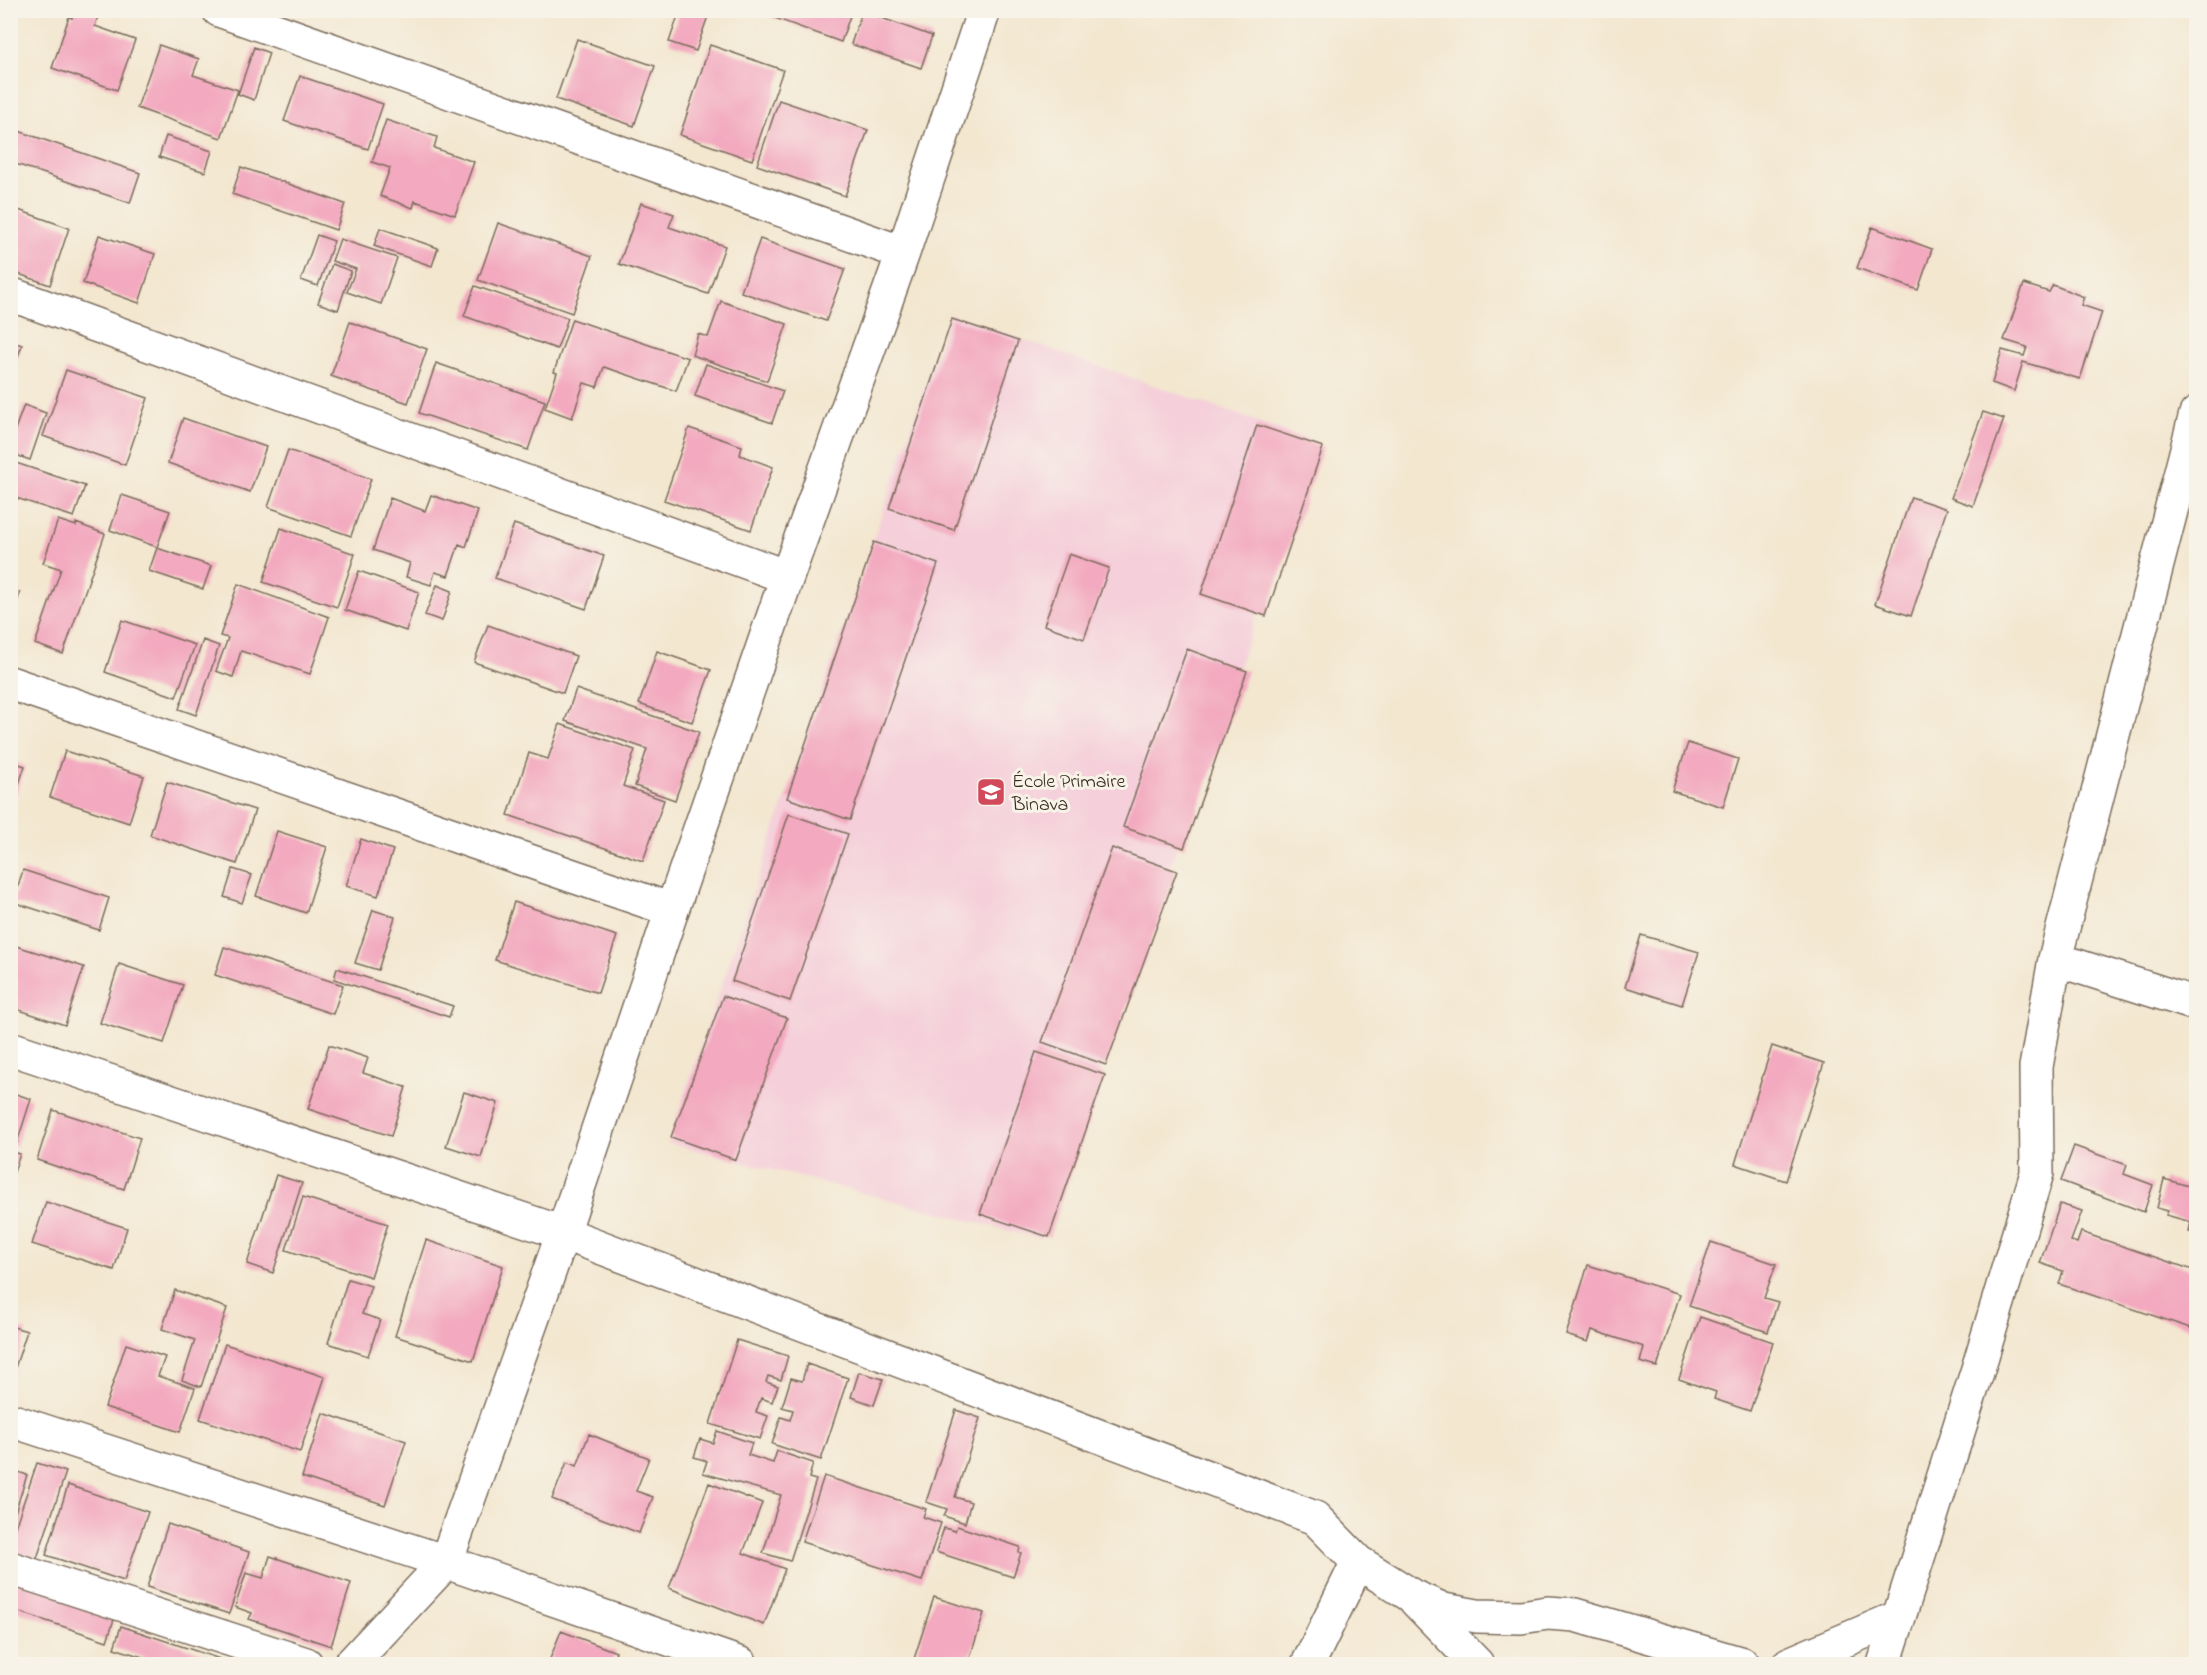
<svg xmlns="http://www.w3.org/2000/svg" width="2207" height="1675" viewBox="0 0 2207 1675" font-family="'Indie Flower',sans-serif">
	<rect width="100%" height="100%" fill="#f7f3e8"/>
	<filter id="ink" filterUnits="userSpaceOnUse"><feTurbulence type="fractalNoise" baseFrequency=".0167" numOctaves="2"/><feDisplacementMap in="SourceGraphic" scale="12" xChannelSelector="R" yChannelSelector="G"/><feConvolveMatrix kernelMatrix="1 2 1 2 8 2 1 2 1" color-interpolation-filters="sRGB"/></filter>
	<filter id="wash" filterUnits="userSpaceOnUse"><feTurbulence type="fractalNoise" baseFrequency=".008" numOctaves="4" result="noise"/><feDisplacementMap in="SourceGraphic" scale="24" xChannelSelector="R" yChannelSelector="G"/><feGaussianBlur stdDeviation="1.35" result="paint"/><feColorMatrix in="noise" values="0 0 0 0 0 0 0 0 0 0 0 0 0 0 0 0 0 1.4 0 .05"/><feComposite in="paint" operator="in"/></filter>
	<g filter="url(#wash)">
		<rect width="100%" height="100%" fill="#f3e7d0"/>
		<path fill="#f5cfda" d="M 950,314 L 1316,442 L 1042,1239 L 668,1143 Z"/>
		<g id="blocks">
			<path fill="#f3a9bf" d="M 74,10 L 100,10 L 95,26 L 135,40 L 117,90 L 52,68 L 69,17 L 72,18 Z
				M 680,10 L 710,10 L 696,51 L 669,42 Z
				M 753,10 L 852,10 L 841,42 Z
				M 862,11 L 932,36 L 921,68 L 851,44 Z
				M 577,39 L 655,66 L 634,126 L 556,99 Z
				M 159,45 L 199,59 L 193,75 L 238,90 L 221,138 L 137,108 Z
				M 710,45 L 783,70 L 752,160 L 680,135 Z
				M 254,47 L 269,53 L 254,100 L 238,94 Z
				M 300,76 L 383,104 L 368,149 L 284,121 Z
				M 779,100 L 868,130 L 845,196 L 757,165 Z
				M 386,120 L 437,137 L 434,148 L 474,162 L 455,215 L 415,201 L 413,208 L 380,196 L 390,168 L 372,162 Z
				M 10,128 L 140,173 L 130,203 L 10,162 Z
				M 166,136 L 212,151 L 205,172 L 159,157 Z
				M 241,167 L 345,204 L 336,230 L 232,194 Z
				M 641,203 L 674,214 L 669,227 L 725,246 L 708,294 L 619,264 Z
				M 10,207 L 69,228 L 50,285 L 10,271 Z
				M 498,223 L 592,256 L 572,313 L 478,280 Z
				M 1872,227 L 1932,249 L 1918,290 L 1857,268 Z
				M 380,228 L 438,248 L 432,266 L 374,246 Z
				M 99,235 L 155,254 L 139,303 L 83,283 Z
				M 317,235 L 334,241 L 318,286 L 301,280 Z
				M 340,239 L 397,258 L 381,304 L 347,292 L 356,269 L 332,261 Z
				M 760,239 L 845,269 L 826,321 L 741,292 Z
				M 332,264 L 351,271 L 338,310 L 318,303 Z
				M 2024,284 L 2049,292 L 2053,285 L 2084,297 L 2081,305 L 2102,312 L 2080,379 L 2023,362 L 2014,391 L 1992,383 L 2002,350 L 2024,356 L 2027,347 L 2004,340 Z
				M 475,286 L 568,318 L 557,349 L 464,316 Z
				M 721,301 L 787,324 L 767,381 L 692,355 L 698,334 L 708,337 Z
				M 572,319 L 688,358 L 676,391 L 604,367 L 597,387 L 584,383 L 572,418 L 545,408 L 557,373 L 554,372 Z
				M 952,319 L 1018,341 L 954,530 L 889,508 Z
				M 350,322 L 427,349 L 408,403 L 331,376 Z
				M 10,341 L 22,345 L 11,377 L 10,377 Z
				M 436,363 L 545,401 L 528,450 L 419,413 Z
				M 706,364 L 783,391 L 772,423 L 695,396 Z
				M 66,370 L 148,398 L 125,465 L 43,436 Z
				M 24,405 L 46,413 L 30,460 L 10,453 L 10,443 Z
				M 1983,412 L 2004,419 L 1973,506 L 1951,498 Z
				M 183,418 L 266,447 L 250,492 L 168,463 Z
				M 1257,425 L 1323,447 L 1266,616 L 1201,594 Z
				M 689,428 L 742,446 L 740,455 L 773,467 L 751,530 L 664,500 Z
				M 288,450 L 371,479 L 351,536 L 268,507 Z
				M 10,461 L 85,486 L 74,517 L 10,496 Z
				M 122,495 L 170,511 L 157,547 L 110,530 Z
				M 431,495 L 478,511 L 466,547 L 459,544 L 448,576 L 435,572 L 431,585 L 406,577 L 410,563 L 373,550 L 390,498 L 425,511 Z
				M 1911,497 L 1947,509 L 1911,616 L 1875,604 Z
				M 58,520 L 76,526 L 76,523 L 105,534 L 63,654 L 35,644 L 61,569 L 43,563 Z
				M 514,524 L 604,556 L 586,609 L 495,578 Z
				M 281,528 L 355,554 L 337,607 L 263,582 Z
				M 874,542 L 938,564 L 850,820 L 787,798 Z
				M 157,548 L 211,566 L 203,589 L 149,571 Z
				M 1069,554 L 1109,568 L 1084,639 L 1044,625 Z
				M 359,571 L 419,592 L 406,631 L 345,610 Z
				M 238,584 L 329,617 L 310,674 L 241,651 L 233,677 L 216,671 L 228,638 L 220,636 Z
				M 437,585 L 452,591 L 442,621 L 425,615 Z
				M 10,590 L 20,593 L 11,620 L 10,620 Z
				M 122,620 L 195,645 L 176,697 L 105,672 Z
				M 488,625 L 576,656 L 563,693 L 474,662 Z
				M 203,640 L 219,646 L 196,715 L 179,709 Z
				M 1187,649 L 1247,671 L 1184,848 L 1123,827 Z
				M 657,651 L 711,670 L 692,722 L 639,704 Z
				M 576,689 L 699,732 L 675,800 L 635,786 L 647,749 L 565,721 Z
				M 560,724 L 635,750 L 623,786 L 664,800 L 643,861 L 508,815 L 529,753 L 548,759 Z
				M 1688,743 L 1738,759 L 1723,807 L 1672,791 Z
				M 65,751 L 144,776 L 129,823 L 50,797 Z
				M 10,761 L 25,766 L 11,808 L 10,807 Z
				M 167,782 L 255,810 L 237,864 L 150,835 Z
				M 789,814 L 848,834 L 790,1001 L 732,981 Z
				M 277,831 L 327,847 L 306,913 L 256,896 Z
				M 361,839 L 393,850 L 378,896 L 346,886 Z
				M 1112,848 L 1177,871 L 1106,1065 L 1042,1042 Z
				M 233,869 L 252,875 L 242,903 L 224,897 Z
				M 23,870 L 109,898 L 99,930 L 13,902 Z
				M 514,902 L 617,936 L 598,993 L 495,960 Z
				M 373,910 L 395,917 L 378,970 L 355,963 Z
				M 1641,935 L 1699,952 L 1682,1005 L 1625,987 Z
				M 13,945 L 84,967 L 65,1025 L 10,1007 L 10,953 Z
				M 224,947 L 343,985 L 333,1014 L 215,975 Z
				M 119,964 L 183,985 L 164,1043 L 100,1023 Z
				M 337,968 L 453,1006 L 449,1017 L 334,979 Z
				M 723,996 L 787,1018 L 736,1160 L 671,1137 Z
				M 329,1045 L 368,1058 L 363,1073 L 406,1087 L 391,1136 L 308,1109 Z
				M 1772,1046 L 1824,1063 L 1786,1181 L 1735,1164 Z
				M 1036,1052 L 1105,1075 L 1049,1237 L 980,1214 Z
				M 10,1092 L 31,1099 L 16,1146 L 10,1144 Z
				M 464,1092 L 498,1103 L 481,1157 L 446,1146 Z
				M 53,1110 L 140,1138 L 124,1189 L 37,1160 Z
				M 2074,1146 L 2127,1165 L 2124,1174 L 2153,1185 L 2144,1212 L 2061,1181 Z
				M 10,1151 L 20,1154 L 11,1181 L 10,1181 Z
				M 276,1175 L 302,1183 L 273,1273 L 247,1264 Z
				M 2164,1179 L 2196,1188 L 2196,1233 L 2189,1231 L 2191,1222 L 2166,1215 L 2168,1211 L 2157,1208 Z
				M 303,1197 L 388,1224 L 371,1277 L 286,1250 Z
				M 46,1202 L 127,1228 L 114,1270 L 32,1244 Z
				M 2060,1204 L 2082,1211 L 2071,1241 L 2077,1243 L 2081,1232 L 2196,1271 L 2196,1330 L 2059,1284 L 2063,1271 L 2040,1263 Z
				M 426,1240 L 503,1266 L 473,1361 L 395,1336 Z
				M 1711,1242 L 1776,1264 L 1764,1298 L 1778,1302 L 1768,1332 L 1689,1306 Z
				M 1588,1265 L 1680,1294 L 1657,1367 L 1640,1362 L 1644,1347 L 1592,1330 L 1588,1342 L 1566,1335 Z
				M 348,1279 L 371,1286 L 362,1314 L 380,1320 L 368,1356 L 328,1343 Z
				M 175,1290 L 227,1308 L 201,1387 L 182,1380 L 195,1340 L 162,1329 Z
				M 1700,1317 L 1773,1342 L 1750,1411 L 1714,1399 L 1716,1392 L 1679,1379 Z
				M 10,1326 L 27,1331 L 13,1374 L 10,1373 Z
				M 737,1340 L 788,1356 L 781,1380 L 768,1376 L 766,1382 L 778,1386 L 772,1402 L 761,1398 L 756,1412 L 768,1416 L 760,1439 L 710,1424 Z
				M 126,1344 L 165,1357 L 158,1376 L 195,1388 L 180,1432 L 105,1407 Z
				M 225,1344 L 325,1377 L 300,1452 L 200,1419 Z
				M 807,1364 L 848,1378 L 821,1460 L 772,1444 L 781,1417 L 790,1420 L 793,1410 L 782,1407 L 791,1378 L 802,1381 Z
				M 859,1372 L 883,1379 L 874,1405 L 851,1397 Z
				M 956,1410 L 980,1418 L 955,1497 L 971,1502 L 965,1523 L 944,1516 L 947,1509 L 926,1502 Z
				M 323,1413 L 406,1441 L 385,1505 L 302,1477 Z
				M 717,1431 L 752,1443 L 748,1455 L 773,1463 L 777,1451 L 813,1463 L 809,1478 L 816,1480 L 790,1561 L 763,1553 L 781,1495 L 703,1473 L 707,1461 L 694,1457 L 700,1439 L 713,1443 Z
				M 589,1434 L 649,1458 L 636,1491 L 653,1497 L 639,1533 L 552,1499 L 567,1462 L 577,1466 Z
				M 37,1463 L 66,1472 L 31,1576 L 10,1570 L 10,1542 Z
				M 10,1469 L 27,1475 L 11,1525 L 10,1525 Z
				M 824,1476 L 926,1509 L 923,1517 L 941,1523 L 922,1581 L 802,1542 Z
				M 709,1483 L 762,1503 L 743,1553 L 785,1569 L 764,1625 L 669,1588 Z
				M 68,1485 L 148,1512 L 124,1581 L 46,1555 Z
				M 168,1524 L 249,1552 L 229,1614 L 147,1587 Z
				M 957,1526 L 1020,1547 L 1019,1552 L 1021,1553 L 1013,1577 L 936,1552 L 944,1528 L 955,1531 Z
				M 270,1556 L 351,1583 L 331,1646 L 249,1619 L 252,1613 L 235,1607 L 246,1573 L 263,1578 Z
				M 10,1577 L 117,1610 L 107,1641 L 10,1609 Z
				M 934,1597 L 984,1613 L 968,1664 L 920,1664 L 913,1662 Z
				M 121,1626 L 226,1661 L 225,1664 L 165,1664 L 114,1648 Z
				M 561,1631 L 616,1652 L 611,1664 L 548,1664 Z"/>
		</g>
	</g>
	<g filter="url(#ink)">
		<use href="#blocks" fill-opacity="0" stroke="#7b6c5c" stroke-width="1.5"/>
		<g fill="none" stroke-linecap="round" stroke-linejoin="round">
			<g stroke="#7b6c5c" stroke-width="36">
				<path id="minor" d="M 219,10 L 903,253
					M 10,294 L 787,577
					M 10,683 L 672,910
					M 2055,959 L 2196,1004
					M 10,1048 L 563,1233 L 1315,1518 L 1358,1562
					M 10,1420 L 446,1562 L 741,1664
					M 10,1568 L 306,1664
					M 1416,1601 L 1477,1664
					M 351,1664 L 446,1562 L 563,1233 L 672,910 L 787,577 L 903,253 L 984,10
					M 1308,1664 L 1358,1562 L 1412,1596 L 1444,1610 L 1477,1616 L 1521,1617 L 1548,1613 L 1575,1615 L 1743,1664
					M 1789,1664 L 1899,1617
					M 1884,1664 L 1978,1369 L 2037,1173 L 2036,1067 L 2055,959 L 2196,414"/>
			</g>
			<use href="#minor" stroke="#fff" stroke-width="33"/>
		</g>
	</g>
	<defs>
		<g id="school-square" transform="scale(1.5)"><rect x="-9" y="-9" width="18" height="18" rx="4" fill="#d1495b" stroke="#f7f3e8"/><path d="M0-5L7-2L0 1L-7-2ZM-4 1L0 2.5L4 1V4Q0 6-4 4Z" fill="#fff"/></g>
	</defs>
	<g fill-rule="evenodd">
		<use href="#school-square" x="991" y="792"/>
	</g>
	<g text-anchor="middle" stroke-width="6" stroke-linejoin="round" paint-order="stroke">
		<g font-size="20" fill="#3b2a1e" stroke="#f7f3e8" text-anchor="start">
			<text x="1012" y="787">École Primaire<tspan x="1012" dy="23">Binava</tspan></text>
		</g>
	</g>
	<rect width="2207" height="1675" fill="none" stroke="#f7f3e8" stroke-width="36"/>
</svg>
